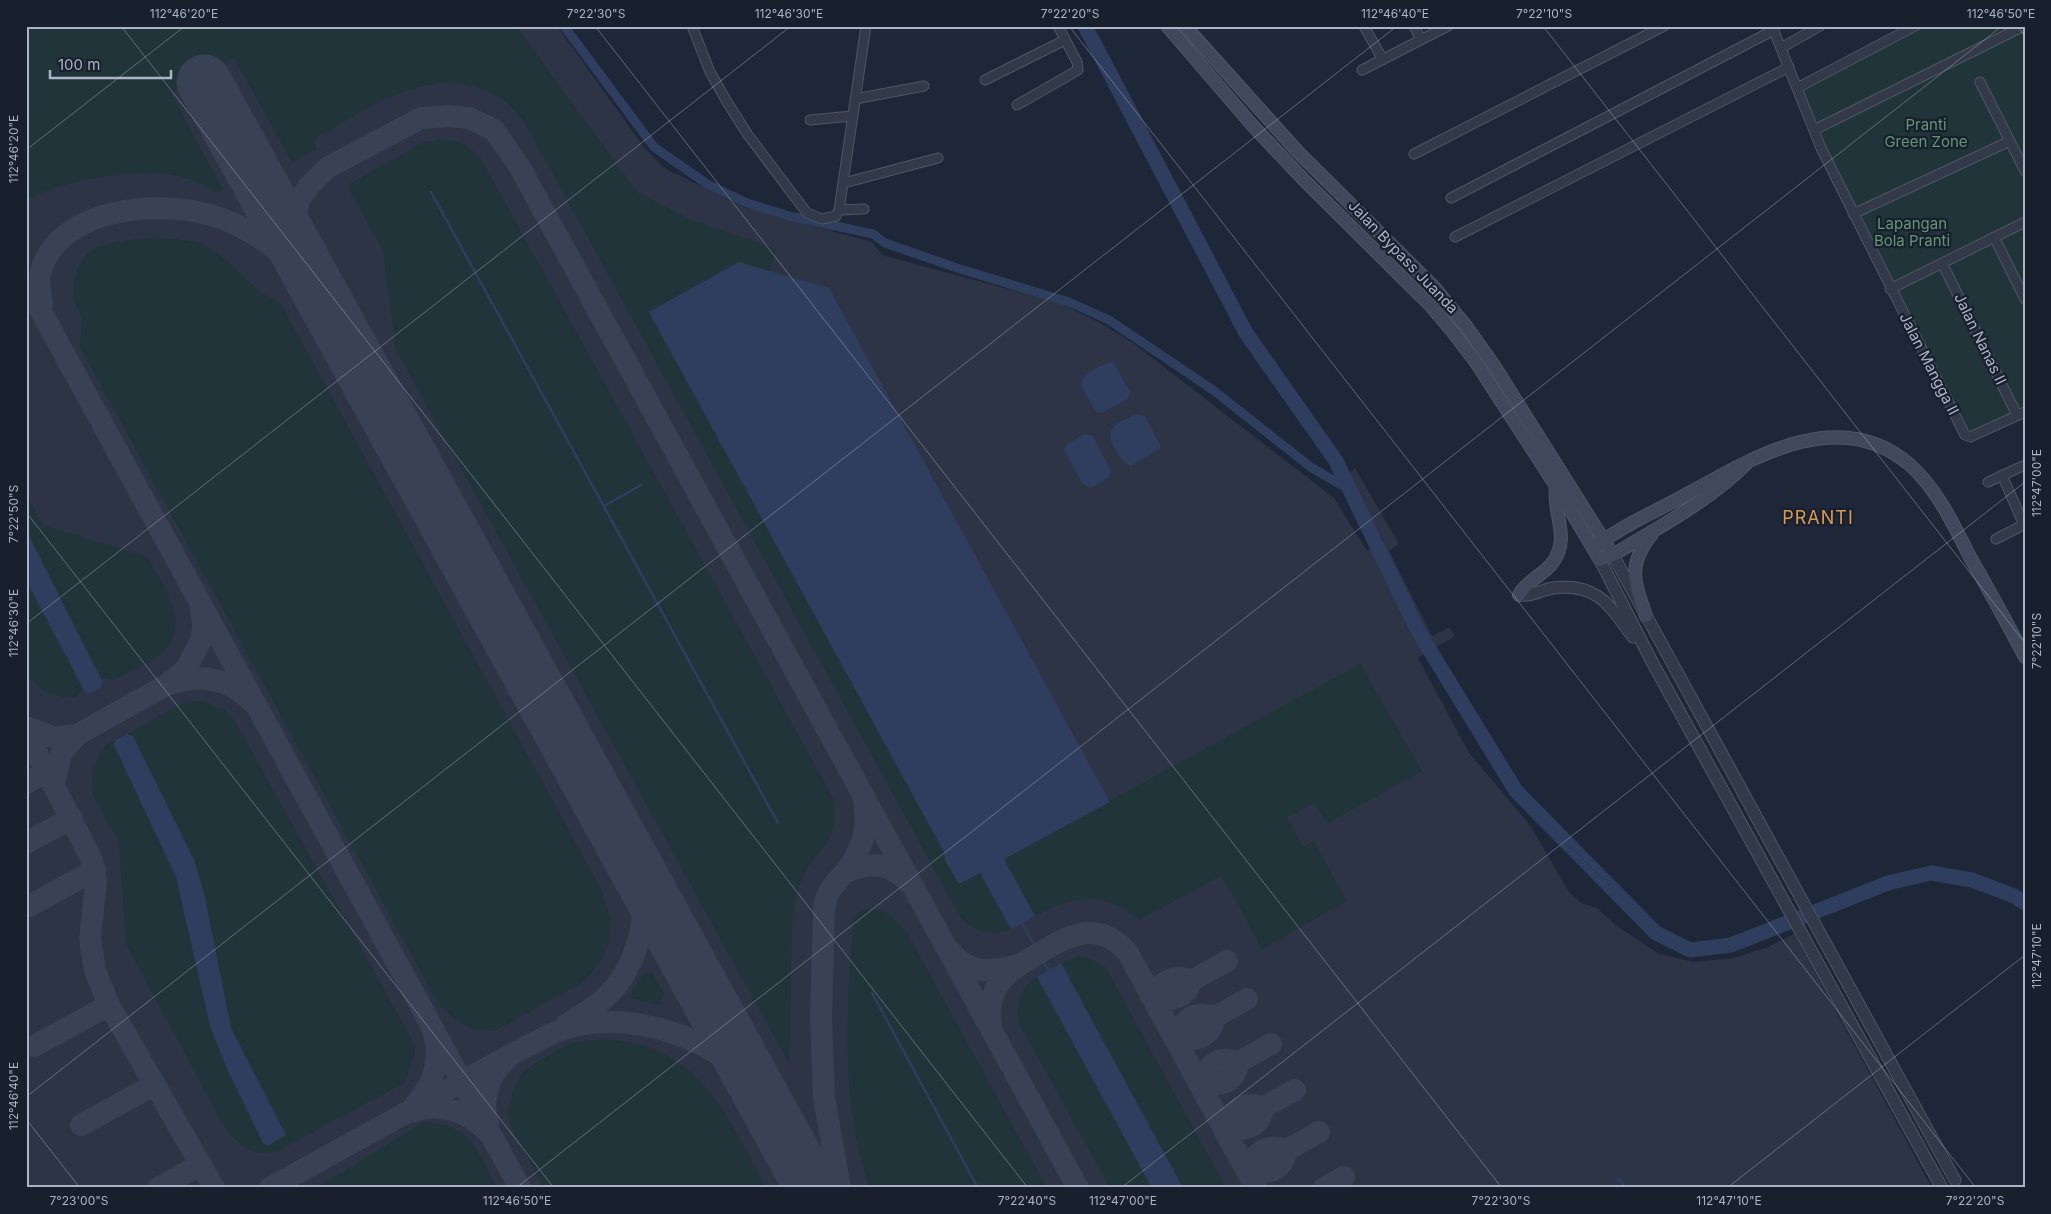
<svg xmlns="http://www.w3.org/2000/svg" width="2051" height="1214" viewBox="0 0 2051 1214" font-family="Inter,sans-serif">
	<rect width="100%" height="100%" fill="#1e2738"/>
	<path fill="#2c3445" d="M 26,26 L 557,26 L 643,146 L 664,168 L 744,207 L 872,242 L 882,255 L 1060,303 L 1102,324 L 1133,343 L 1334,498 L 1367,551 L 1384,541 L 1347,476 L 1355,468 L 1399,544 L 1389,551 L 1432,636 L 1450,627 L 1455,636 L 1418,658 L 1469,753 L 1530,825 L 1569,892 L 1581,903 L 1597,908 L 1617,926 L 1659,954 L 1694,962 L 1734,958 L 1768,947 L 1794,934 L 1932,1188 L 26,1188 Z"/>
	<path fill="#203439" d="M 26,26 L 516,26 L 637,192 L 689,219 L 776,249 L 770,271 L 739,262 L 649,312 L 944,852 L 945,860 L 959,884 L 980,872 L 1011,929 C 990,937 977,933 961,918 L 524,121 C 517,114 510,104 502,99 C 435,58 372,106 314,139 L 317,149 L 292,162 L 234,58 L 171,93 L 223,190 L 217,192 C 208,188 199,182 190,179 C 144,164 70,179 28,198 Z
		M 1917,26 L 2025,26 L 2025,411 L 1970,437 L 1891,288 L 1798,88 Z
		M 446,139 L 464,144 L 480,157 L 833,798 C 842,850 811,847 799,887 C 791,911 792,937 791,963 C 791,996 790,1030 789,1063 L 396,350 L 383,250 L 349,189 L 351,183 L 425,142 Z
		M 166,238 L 196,242 L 206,246 L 225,259 L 261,293 L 281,304 L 602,891 L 610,918 L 609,941 L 602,959 L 585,981 L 494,1031 L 472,1029 L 455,1019 L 439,1005 L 80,347 C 81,338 82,326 81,317 C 80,310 75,305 74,299 C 69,238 121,240 166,238 Z
		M 26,494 L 43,525 L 147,557 C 165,588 197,631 154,659 C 141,667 126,673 113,680 L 105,678 L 81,691 L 77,697 C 54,698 41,692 26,674 Z
		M 1360,664 L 1422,771 L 1328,823 L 1314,803 L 1287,817 L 1303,847 L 1314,841 L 1346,901 L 1262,949 L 1222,875 L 1139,920 C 1107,890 1070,896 1035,916 L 1004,859 Z
		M 203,701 L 226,710 L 236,723 L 415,1045 L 415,1053 L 404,1083 L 277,1151 C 251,1156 247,1149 228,1133 L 126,944 L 119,842 L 93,795 L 92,781 L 93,767 L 105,746 L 183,703 Z
		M 873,909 L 887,913 L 906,931 L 1047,1188 L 869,1188 C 840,1094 846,1012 854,917 L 861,911 Z
		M 1080,956 L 1093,960 L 1106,968 L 1226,1188 L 1183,1188 L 1061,963 Z
		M 645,972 L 653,974 L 664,994 L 661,1005 L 631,998 L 632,991 Z
		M 1037,977 L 1152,1188 L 1110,1188 L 1019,1023 C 1016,1001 1019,990 1037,977 Z
		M 604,1039 C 622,1041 639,1043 656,1050 C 713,1074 739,1138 766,1188 L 544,1188 L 511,1127 L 508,1112 L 514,1088 L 522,1073 L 537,1062 L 571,1043 Z
		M 424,1122 C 475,1126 475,1148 497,1188 L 316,1188 Z"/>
	<path fill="#2f3e5e" d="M 739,262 L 829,288 L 1110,802 L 1004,859 L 1035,916 L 1011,929 L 980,873 L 959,884 L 945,860 L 944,852 L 649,312 Z
		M 1113,362 L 1130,391 L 1128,399 L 1101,413 L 1096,412 L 1081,386 C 1081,373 1102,364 1113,362 Z
		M 1137,414 L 1145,417 L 1160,444 L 1160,448 L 1131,466 C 1122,463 1106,440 1111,431 C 1115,422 1129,418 1137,414 Z
		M 1084,434 L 1093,436 L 1111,471 L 1109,477 L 1091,488 L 1083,484 L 1065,452 L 1065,446 Z
		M 26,530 L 102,681 L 101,687 L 91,693 L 85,692 L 26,580 Z
		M 127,734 L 133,736 L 194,860 L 204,893 L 231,1028 L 286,1135 L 268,1146 L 263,1143 L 227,1069 L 210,1026 L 176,877 L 114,745 L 116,740 Z
		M 1061,963 L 1183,1188 L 1152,1188 L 1037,977 Z"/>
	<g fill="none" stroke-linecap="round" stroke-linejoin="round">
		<path stroke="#2f3e5e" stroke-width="2.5" d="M 431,192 L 778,823
			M 604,506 L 641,485
			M 1021,921 L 1050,973
			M 872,993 L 978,1188
			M 1619,1179 L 1625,1188"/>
		<path stroke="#2f3e5e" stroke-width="9" d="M 564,26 L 654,147 L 707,184 L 747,203 L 789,216 L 873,234 L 885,243 L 960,269 L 1069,302 L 1109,320 L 1213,390 L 1312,468 L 1350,490"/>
		<path stroke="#2f3e5e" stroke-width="15" d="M 1085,26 L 1246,333 L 1336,461 L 1418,631 L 1516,791 L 1656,933 L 1690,950 L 1731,945 L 1888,883 L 1931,873 L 1972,880 L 2014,896 L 2025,903"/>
		<path stroke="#384254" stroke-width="22" d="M 303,262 L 296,236 L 296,217 L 299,200 L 309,186 L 327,168 L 421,118 L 449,116 L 469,118 L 494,130 L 519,166 L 1078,1188
			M 26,284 L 520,1188
			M 42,305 C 41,296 38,284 40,275 C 55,205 166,198 220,218 C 262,233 290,260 320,292
			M 169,684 C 199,674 227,677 250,700
			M 26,727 L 55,738 L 77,735
			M 26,732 L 92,860 L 96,882 L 90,939 L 95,971 L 109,1005 L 214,1188
			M 54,782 L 62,752 L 77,735 L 168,684 L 186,669 L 201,640 L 203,626 L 201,606
			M 26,783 L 48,771
			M 26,843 L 72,818
			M 844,873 C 869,861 890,862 909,883
			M 29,906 L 95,870
			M 951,952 C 970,976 995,972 1021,964 C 995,981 987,997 991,1028
			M 1021,964 C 1058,943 1093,912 1128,953 L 1256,1188
			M 1150,995 C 1161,983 1175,973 1191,981
			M 1152,998 C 1167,1002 1187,999 1191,981 L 1227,961
			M 1215,1017 C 1191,1010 1185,1019 1175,1040 C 1196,1040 1210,1040 1215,1017 L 1247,999
			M 566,1025 C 579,1016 596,1007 607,996 C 633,971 646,929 643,893 C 642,884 638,875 636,867
			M 34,1046 L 109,1005
			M 1239,1062 C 1216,1055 1208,1064 1200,1085 C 1221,1085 1234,1085 1239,1062 L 1271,1044
			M 414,1106 C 433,1086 441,1061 434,1034
			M 1264,1107 C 1240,1100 1234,1110 1224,1130 C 1245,1130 1259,1130 1264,1107 L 1295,1090
			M 414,1111 C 439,1102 471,1112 487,1132
			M 488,1123 C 481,1102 488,1075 505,1061
			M 81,1125 L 154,1085
			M 1287,1150 C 1263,1143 1257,1152 1248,1172 C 1268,1173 1282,1173 1287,1150 L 1319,1132
			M 158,1188 L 201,1164
			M 270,1188 L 516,1052 C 528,1046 541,1039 553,1033 C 607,1010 677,1026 724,1058 C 735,1066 745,1076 756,1085
			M 840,1188 L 824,1098 L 821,1018 L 824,908 C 827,890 835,884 846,871 C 862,850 869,829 864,802
			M 1324,1188 L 1344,1177"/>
		<path stroke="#384254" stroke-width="55" d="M 204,82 L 812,1188"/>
		<g stroke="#4f5666" stroke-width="11">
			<path id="minor" d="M 692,26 L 710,72 L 727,102 L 748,135 L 807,213 L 822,219 L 836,216 L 839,210 L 866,26
				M 1364,26 L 1383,60
				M 1414,26 L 1421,40
				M 1772,26 L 1821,148 L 1965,435 L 1970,437 L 2025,412
				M 1781,48 L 1820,26
				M 1362,70 L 1448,26
				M 985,80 L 1065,40
				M 1980,82 L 2025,171
				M 1797,88 L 1915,26
				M 855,99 L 924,86
				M 1017,105 L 1078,70 L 1077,62 L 1058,26
				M 810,120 L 852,116
				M 1814,130 L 2024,26
				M 1414,154 L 1664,26
				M 844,183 L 938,158
				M 1451,198 L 1774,30
				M 839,210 L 864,209
				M 1853,214 L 2010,141
				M 1455,237 L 1789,67
				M 1994,237 L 2025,299
				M 1942,263 L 2017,415
				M 1890,289 L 2025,222
				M 2002,475 L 2024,525
				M 1988,482 L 2025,465
				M 1996,539 L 2025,524"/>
		</g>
		<g stroke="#4f5666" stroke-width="13">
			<path id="tertiary" d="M 1613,555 L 1955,1180
				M 1600,560 L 1651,660 L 1942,1188
				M 1519,595 C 1531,597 1541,590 1553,588 C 1598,583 1609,605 1633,637"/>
		</g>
		<g stroke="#4f5666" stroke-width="14">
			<path id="secondary" d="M 1167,26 L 1253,126 L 1304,180 L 1430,305 L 1452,331 L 1475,361 L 1556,486 L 1600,560 L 1613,555 C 1659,527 1709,501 1747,463
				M 1185,26 L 1298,152 L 1434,287 L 1466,326 L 1493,364 L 1613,555
				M 1597,545 C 1622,526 1652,513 1680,498 C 1748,461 1837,402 1910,465 C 1937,489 1954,525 1970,557 C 1989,590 2007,623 2025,657
				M 1519,595 C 1526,581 1544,575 1553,562 C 1571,537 1552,513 1556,486
				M 1646,616 C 1634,581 1627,565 1652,534"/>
		</g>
		<use href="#minor" stroke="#323948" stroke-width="9"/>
		<use href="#tertiary" stroke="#323948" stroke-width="11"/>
		<use href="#secondary" stroke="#40485c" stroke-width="12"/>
	</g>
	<path fill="none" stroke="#acb3c5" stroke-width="1" stroke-opacity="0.45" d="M 121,26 L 1028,1188M 595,26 L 1502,1188M 1069,26 L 1976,1188M 1543,26 L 2025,643M 2017,26 L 2025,36M 26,150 L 185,26M 26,512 L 554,1188M 26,624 L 791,26M 26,1097 L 1397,26M 26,1119 L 80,1188M 516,1188 L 2002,26M 1121,1188 L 2025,482M 1727,1188 L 2025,955"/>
	<g text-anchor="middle" stroke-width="4.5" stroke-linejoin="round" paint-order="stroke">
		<g font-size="15" fill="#629773" stroke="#181f2d">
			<text x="1926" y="130">Pranti<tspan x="1926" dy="17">Green Zone</tspan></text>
			<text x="1912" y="229">Lapangan<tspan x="1912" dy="17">Bola Pranti</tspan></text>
		</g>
		<g font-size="15" fill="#acb3c5" stroke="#181f2d">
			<text transform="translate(1403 257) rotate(46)" y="5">Jalan Bypass Juanda</text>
			<text transform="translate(1980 339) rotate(64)" y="5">Jalan Nanas II</text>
			<text transform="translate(1929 364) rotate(63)" y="5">Jalan Mangga II</text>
		</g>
		<g font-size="18" letter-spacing="1" fill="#d99953" stroke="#181f2d">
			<text x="1818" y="524">PRANTI</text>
		</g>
	</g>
	<rect width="2051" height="1214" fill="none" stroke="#181f2d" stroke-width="55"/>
	<path d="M50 70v8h121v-8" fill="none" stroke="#acb3c5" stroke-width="2.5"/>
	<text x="58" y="70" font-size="15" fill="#acb3c5" stroke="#181f2d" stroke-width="4" paint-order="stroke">100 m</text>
	<rect x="28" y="28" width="1996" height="1158" fill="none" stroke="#acb3c5" stroke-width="2"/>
	<g font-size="12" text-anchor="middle" fill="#acb3c5">
		<text x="184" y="18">112°46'20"E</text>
		<text x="596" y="18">7°22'30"S</text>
		<text x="789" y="18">112°46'30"E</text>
		<text x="1070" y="18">7°22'20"S</text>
		<text x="1395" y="18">112°46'40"E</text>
		<text x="1544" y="18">7°22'10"S</text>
		<text x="2001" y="18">112°46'50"E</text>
		<text transform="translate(14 149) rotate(-90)" y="4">112°46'20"E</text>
		<text transform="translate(2037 483) rotate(-90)" y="4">112°47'00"E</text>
		<text transform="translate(14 514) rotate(-90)" y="4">7°22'50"S</text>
		<text transform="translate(14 623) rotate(-90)" y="4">112°46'30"E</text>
		<text transform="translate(2037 641) rotate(-90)" y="4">7°22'10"S</text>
		<text transform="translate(2037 956) rotate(-90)" y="4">112°47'10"E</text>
		<text transform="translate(14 1096) rotate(-90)" y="4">112°46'40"E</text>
		<text x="79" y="1205">7°23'00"S</text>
		<text x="517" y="1205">112°46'50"E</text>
		<text x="1027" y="1205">7°22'40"S</text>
		<text x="1123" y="1205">112°47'00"E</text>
		<text x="1501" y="1205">7°22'30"S</text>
		<text x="1729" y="1205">112°47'10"E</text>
		<text x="1975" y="1205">7°22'20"S</text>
	</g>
</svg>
